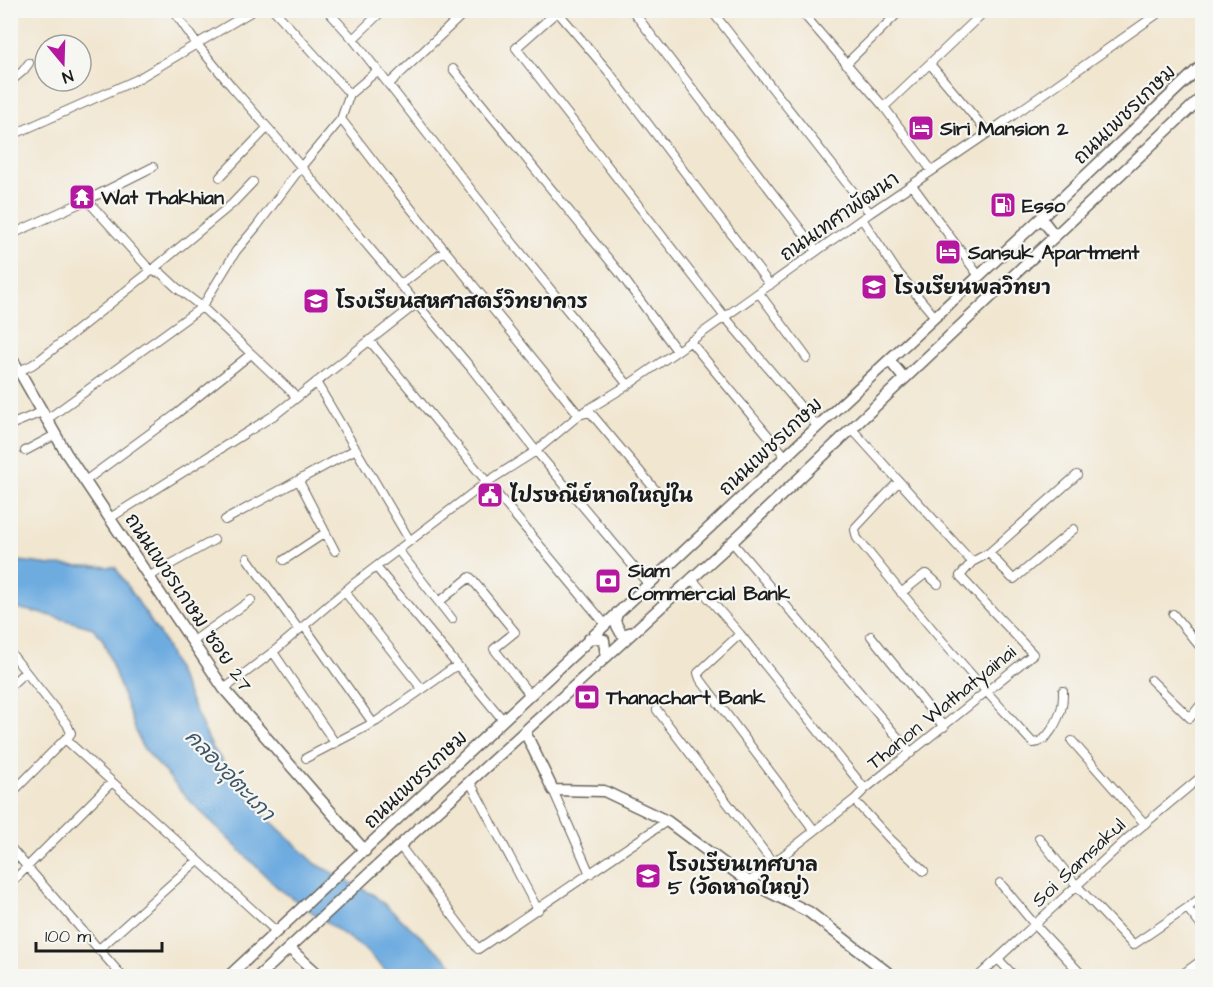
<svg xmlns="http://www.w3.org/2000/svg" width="1213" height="987" viewBox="0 0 1213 987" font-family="'Architects Daughter','Playpen Sans Thai',sans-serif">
	<rect width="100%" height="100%" fill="#f6f6f2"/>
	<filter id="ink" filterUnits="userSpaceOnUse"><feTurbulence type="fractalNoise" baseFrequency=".0167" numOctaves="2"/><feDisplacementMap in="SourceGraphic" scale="12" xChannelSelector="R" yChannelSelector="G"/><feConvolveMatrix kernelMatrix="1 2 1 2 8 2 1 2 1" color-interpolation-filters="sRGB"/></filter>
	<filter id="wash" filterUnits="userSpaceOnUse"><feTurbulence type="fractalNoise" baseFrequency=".008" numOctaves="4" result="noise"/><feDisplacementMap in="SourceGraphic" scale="24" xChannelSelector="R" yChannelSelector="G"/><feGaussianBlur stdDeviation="1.35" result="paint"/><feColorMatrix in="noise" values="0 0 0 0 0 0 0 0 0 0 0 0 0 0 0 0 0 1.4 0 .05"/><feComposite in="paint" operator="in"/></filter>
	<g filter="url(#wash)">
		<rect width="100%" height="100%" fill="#f1e6d0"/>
		<path fill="#6eace0" stroke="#45647e" stroke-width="1.5" d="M 11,560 L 51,565 L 115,567 L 162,638 L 212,747 L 258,809 L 316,864 L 374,895 L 454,966 L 462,976 L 391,976 L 364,949 L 278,888 L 187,798 L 141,745 L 103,640 L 93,628 L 48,615 L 11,607 Z"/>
	</g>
	<g filter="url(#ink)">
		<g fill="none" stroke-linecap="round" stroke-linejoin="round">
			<g stroke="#67635b" stroke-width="10">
				<path id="street" d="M 173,10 L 196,43 L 232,87 L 275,136 L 471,368 L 536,451 L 649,585
					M 274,10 L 350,94
					M 327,10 L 353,39 L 512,242 L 628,385
					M 556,10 L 608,71 L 770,285
					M 559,10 L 516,48 L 725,317 L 817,426
					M 632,10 L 817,251
					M 711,10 L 870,213
					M 800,10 L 884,107 L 932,171
					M 353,39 L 383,10
					M 846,64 L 901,10
					M 930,64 L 988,133
					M 453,69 L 619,272 L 677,351
					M 10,82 L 23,71 L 29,63
					M 389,84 L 467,10
					M 884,107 L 986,10
					M 341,119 L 395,189 L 579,415 L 590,412 L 658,493
					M 10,136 L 136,80 L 254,10
					M 220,177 L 267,128
					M 912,185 L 979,276
					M 87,200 L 151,271 L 161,273 L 177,288 L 202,307 L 297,397
					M 862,219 L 896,270 L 935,317
					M 10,235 L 87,200 L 153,167
					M 400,285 L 445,251
					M 759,293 L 807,358
					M 369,340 L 605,624
					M 690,341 L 785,456
					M 10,375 L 32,365 L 42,358 L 151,271 L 232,204 L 253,182
					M 316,382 L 410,541
					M 46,420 L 202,307 L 236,251 L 257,226 L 301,167 L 341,119 L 350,94 L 377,71
					M 10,425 L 42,412
					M 851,428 L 972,562
					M 25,451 L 55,435
					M 85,481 L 175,415 L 251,354
					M 299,481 L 335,551
					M 899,481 L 856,527 L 855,530 L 857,538 C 913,608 972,677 1033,743 C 1047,744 1059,719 1062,706 C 1063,701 1063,696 1063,691
					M 110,518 L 276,414 L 416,304
					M 225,520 L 356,449
					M 732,542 L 911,753
					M 398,550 L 452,619
					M 989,553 L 1012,578 L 1014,579 L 1074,529
					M 247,558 L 299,630
					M 284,560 L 325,533
					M 376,567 L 503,720
					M 148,577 L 214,540
					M 691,578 L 740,634 L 865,789
					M 345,592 L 422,689
					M 901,593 L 925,574 L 927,574 L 938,584
					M 439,602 L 470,577 L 515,632 L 494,649 L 530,695
					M 1173,614 L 1202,649
					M 304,626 L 373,723
					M 740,634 L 698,673 L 700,679 L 814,830
					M 871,636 L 944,727
					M 192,642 L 251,600
					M 10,652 L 67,724 L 71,733 L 69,736 L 65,739
					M 273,652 L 335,743
					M 1151,680 L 1190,718 L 1202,703
					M 10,686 L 25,672
					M 224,689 L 273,652 L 352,585 L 487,482 L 536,451 L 579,415 L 628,385 L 677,351 L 870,213 L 988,133 L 1163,10
					M 657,710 L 773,863
					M 1072,741 L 1145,824
					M 306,758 L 377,721 L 457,665
					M 1196,781 L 1202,789
					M 470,782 L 538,910
					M 553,790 L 590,874
					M 10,795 L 65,739 L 277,932
					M 854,800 L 890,839 L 924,871
					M 1039,838 L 1077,886 L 1133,945 L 1187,908 L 1202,927
					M 400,846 L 478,949 L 667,821
					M 10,847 L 122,976
					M 749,882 L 854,800 L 865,789 L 1033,654 L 960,576 L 972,562 L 989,553 L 1077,475
					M 1000,883 L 1035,925 L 1083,976
					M 10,884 L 112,782
					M 1187,908 L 1202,897
					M 98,950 L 198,860
					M 998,959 L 1014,976
					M 979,976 L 1129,837 L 1202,776
					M 1180,976 L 1202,960"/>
			</g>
			<g stroke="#67635b" stroke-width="13">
				<path id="secondary" d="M 1041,218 L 1055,236
					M 10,355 L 66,453 L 224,689 L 365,851
					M 889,360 L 904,378
					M 617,613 L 615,622 L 621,633 L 625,634 L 633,632
					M 589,639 L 598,638 L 604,640 L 606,657
					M 525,732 L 553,790 L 604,791 L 667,821 L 749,882 L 809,912 L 892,976
					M 289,948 L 320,976
					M 229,976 L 1041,218 L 1202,65
					M 259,976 L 373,870 L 732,542 L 1202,97"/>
			</g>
			<use href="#street" stroke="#fff" stroke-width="8"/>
			<use href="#secondary" stroke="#fff" stroke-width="10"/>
		</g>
	</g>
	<defs>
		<g id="hotel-square" transform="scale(1.35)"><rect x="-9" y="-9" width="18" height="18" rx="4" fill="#b5179e" stroke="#f6f6f2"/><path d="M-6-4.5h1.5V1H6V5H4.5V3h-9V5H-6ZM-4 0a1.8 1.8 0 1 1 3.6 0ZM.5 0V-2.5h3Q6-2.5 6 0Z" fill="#fff"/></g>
		<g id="temple-square" transform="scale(1.35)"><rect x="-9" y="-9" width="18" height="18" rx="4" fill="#b5179e" stroke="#f6f6f2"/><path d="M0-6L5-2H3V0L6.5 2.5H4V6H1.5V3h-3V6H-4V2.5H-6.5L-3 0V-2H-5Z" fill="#fff"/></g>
		<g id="fuel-square" transform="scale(1.35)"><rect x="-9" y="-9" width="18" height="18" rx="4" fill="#b5179e" stroke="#f6f6f2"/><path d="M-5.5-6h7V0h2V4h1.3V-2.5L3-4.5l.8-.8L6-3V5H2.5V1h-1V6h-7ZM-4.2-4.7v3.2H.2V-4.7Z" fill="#fff"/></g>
		<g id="school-square" transform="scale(1.35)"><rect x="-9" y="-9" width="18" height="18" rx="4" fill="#b5179e" stroke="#f6f6f2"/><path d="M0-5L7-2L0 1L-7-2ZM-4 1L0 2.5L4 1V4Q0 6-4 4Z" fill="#fff"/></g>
		<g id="civic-square" transform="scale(1.35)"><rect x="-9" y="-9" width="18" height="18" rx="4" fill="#b5179e" stroke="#f6f6f2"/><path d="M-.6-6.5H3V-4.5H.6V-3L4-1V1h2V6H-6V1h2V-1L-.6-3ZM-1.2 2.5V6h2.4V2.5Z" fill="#fff"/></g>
		<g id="bank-square" transform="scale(1.35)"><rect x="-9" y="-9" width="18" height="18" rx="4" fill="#b5179e" stroke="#f6f6f2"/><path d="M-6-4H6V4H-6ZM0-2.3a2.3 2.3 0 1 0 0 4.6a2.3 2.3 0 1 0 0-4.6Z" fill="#fff"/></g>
	</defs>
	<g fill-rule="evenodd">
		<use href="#hotel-square" x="921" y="128"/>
		<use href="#temple-square" x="82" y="197"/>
		<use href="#fuel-square" x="1003" y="205"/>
		<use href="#hotel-square" x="948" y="252"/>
		<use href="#school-square" x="874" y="287"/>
		<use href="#school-square" x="316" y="301"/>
		<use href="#civic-square" x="490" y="495"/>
		<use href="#bank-square" x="608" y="581"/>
		<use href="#bank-square" x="587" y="697"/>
		<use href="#school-square" x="648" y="876"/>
	</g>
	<g text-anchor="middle" stroke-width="4.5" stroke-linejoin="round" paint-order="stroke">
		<g font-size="20" fill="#1c1c1c" stroke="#f6f6f2">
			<text transform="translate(1124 114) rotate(-44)" y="7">ถนนเพชรเกษม</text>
			<text transform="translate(839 216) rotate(-35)" y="7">ถนนเทศาพัฒนา</text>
			<text transform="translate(770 446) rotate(-43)" y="7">ถนนเพชรเกษม</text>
			<text transform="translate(189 602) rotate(56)" y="7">ถนนเพชรเกษม ซอย 27</text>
			<text transform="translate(941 707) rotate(-39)" y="7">Thanon Wathatyainai</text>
			<text transform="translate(415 779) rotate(-43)" y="7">ถนนเพชรเกษม</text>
			<text transform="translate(1078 862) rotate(-43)" y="7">Soi Samsakul</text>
		</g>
		<g font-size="20" font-weight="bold" fill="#1c1c1c" stroke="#f6f6f2" text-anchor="start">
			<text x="940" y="135">Siri Mansion 2</text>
			<text x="101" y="204">Wat Thakhian</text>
			<text x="1022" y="212">Esso</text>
			<text x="968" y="259">Sansuk Apartment</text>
			<text x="894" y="294">โรงเรียนพลวิทยา</text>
			<text x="336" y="308">โรงเรียนสหศาสตร์วิทยาคาร</text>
			<text x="510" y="502">ไปรษณีย์หาดใหญ่ใน</text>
			<text x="628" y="577">Siam<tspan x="628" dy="23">Commercial Bank</tspan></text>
			<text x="606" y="704">Thanachart Bank</text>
			<text x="668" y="871">โรงเรียนเทศบาล<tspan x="668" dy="23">5 (วัดหาดใหญ่)</tspan></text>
		</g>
		<g font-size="21" font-style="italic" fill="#3d566a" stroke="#f6f6f2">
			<text transform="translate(230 775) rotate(46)" y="7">คลองอุ่ตะเภา</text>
		</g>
	</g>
	<rect width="1213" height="987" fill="none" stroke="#f6f6f2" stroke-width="36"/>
	<g transform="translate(63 63) rotate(161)"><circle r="28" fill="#f6f6f2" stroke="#9f9f9c" stroke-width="1.5"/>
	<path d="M0-4.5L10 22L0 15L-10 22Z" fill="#b5179e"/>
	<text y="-9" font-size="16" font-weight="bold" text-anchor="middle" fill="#1c1c1c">N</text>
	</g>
	<path d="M36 942v9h126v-9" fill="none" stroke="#1c1c1c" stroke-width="3"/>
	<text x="45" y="942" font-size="18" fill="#1c1c1c" stroke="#f6f6f2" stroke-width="4.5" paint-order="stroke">100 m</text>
</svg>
